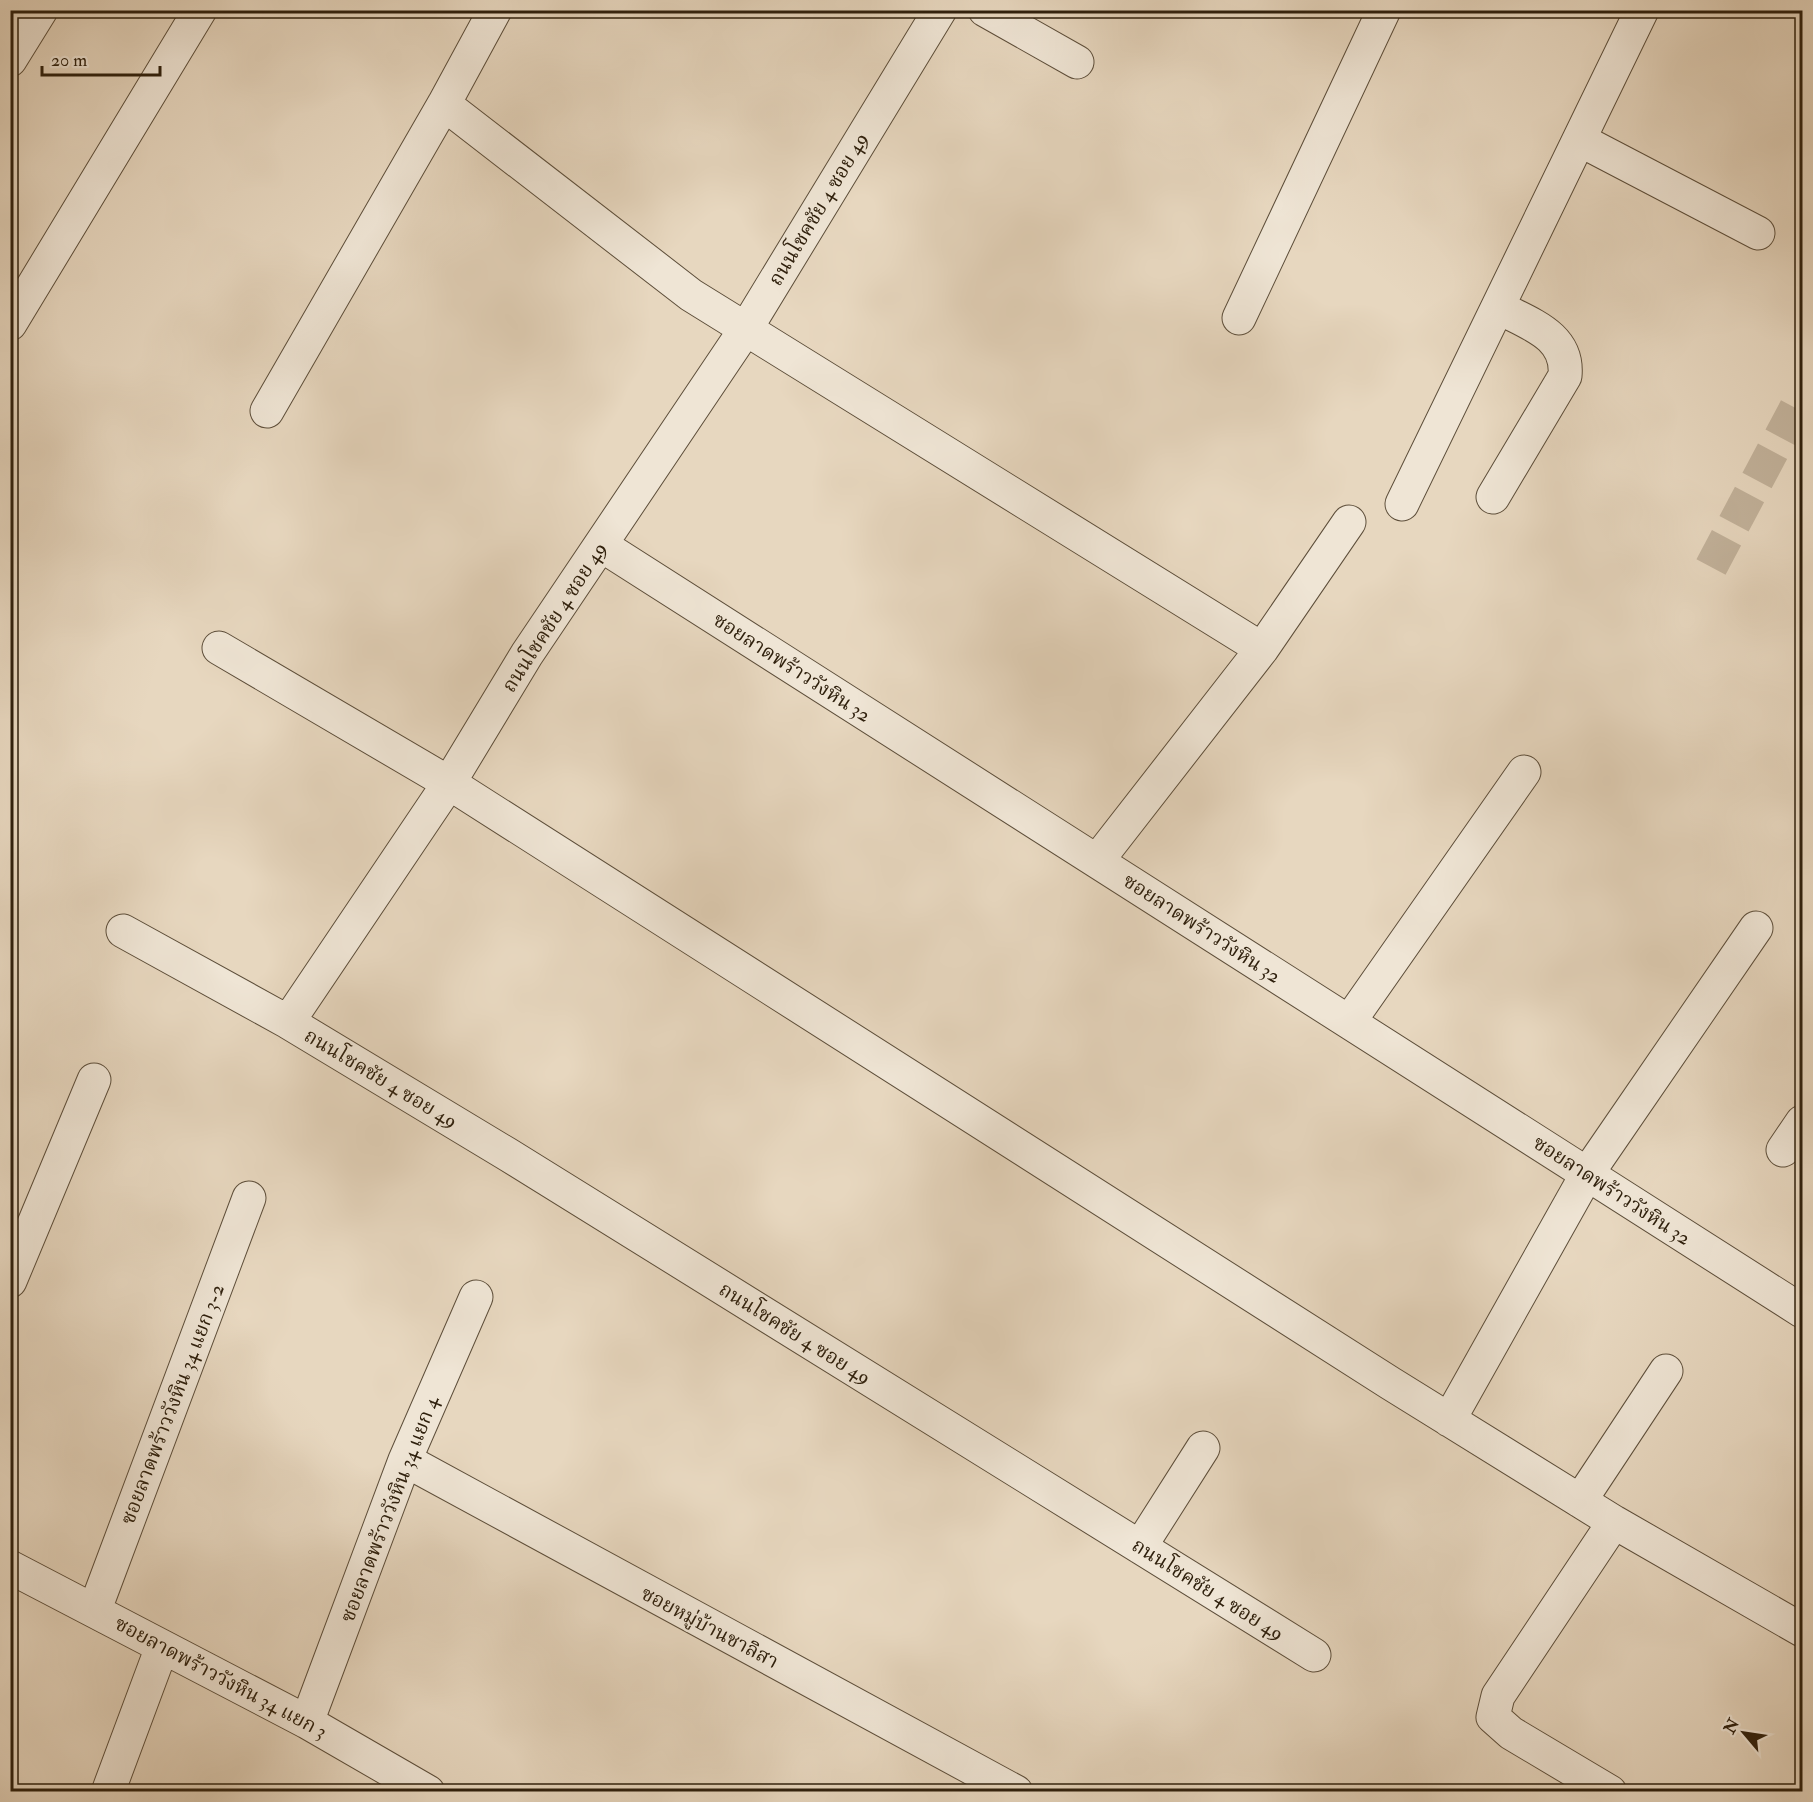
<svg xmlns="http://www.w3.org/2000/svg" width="1813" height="1802" viewBox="0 0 1813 1802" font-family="'IM FELL Double Pica','Noto Serif Thai',serif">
	<rect width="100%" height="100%" fill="#e7d7bf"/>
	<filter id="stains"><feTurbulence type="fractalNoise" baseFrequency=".00333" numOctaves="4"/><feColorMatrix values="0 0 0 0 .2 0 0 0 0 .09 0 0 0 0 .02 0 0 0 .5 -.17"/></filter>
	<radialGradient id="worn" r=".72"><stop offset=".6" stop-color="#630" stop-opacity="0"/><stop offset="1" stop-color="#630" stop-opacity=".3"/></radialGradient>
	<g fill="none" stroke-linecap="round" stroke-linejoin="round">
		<path stroke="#c2b29b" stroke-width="33" stroke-dasharray="33 16" stroke-linecap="butt" d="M 1711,567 L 1802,396"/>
		<g stroke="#5d4e3a" stroke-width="35">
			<path id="minor" d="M 985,10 L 1077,62
				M 10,60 L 41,10
				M 444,104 L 691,295 L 1262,649
				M 1580,140 L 1758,233
				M 1239,318 L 1384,10
				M 10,324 L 200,10
				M 267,411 L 444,104 L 495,10
				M 1493,497 L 1565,376 C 1569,335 1529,324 1498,307
				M 1402,504 L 1642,10
				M 601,545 L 1802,1311
				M 219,648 L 449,783 L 1390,1383 L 1614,1522 L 1802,1630
				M 1097,861 L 1262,649 L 1349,522
				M 123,931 L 288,1022 L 507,1154 L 1314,1655
				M 288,1022 L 449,783 L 527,654 L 747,327 L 940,10
				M 1349,1022 L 1524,772
				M 1783,1150 L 1802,1122
				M 10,1281 L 94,1080
				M 1449,1420 L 1587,1174 L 1756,928
				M 405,1460 L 1016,1792
				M 1580,1501 L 1666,1371
				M 1140,1547 L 1203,1448
				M 10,1567 L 307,1722 L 428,1792
				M 95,1609 L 249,1198
				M 307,1722 L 405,1460 L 476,1297
				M 108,1792 L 162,1647
				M 1610,1792 L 1511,1733 L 1493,1717 L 1498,1696 L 1614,1522"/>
		</g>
		<use href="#minor" stroke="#efe5d5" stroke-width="33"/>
	</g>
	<g text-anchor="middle" stroke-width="4.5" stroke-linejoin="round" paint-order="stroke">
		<g font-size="20" fill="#2f200d" stroke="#efe5d5">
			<text transform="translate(818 209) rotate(-59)" y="7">ถนนโชคชัย 4 ซอย 49</text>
			<text transform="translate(554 617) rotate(-57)" y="7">ถนนโชคชัย 4 ซอย 49</text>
			<text transform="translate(792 667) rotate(33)" y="7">ซอยลาดพร้าววังหิน 32</text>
			<text transform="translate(1202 928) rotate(33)" y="7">ซอยลาดพร้าววังหิน 32</text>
			<text transform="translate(381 1078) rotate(31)" y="7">ถนนโชคชัย 4 ซอย 49</text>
			<text transform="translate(1612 1190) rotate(33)" y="7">ซอยลาดพร้าววังหิน 32</text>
			<text transform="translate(795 1333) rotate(32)" y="7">ถนนโชคชัย 4 ซอย 49</text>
			<text transform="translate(172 1404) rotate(-69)" y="7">ซอยลาดพร้าววังหิน 34 แยก 3-2</text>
			<text transform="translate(389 1509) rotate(-69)" y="7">ซอยลาดพร้าววังหิน 34 แยก 4</text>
			<text transform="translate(1208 1589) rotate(32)" y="7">ถนนโชคชัย 4 ซอย 49</text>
			<text transform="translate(710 1627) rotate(28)" y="7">ซอยหมู่บ้านชาลิสา</text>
			<text transform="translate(221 1677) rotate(28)" y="7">ซอยลาดพร้าววังหิน 34 แยก 3</text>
		</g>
	</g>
	<rect width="1813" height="1802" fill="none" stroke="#e7d7bf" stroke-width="36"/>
	<rect x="12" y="12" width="1789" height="1778" fill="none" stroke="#2f200d" stroke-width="3"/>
	<rect x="18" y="18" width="1777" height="1766" fill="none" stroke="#2f200d" stroke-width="1.5"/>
	<g transform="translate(1744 1733) rotate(299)" stroke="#efe5d5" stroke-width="4.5" paint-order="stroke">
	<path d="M0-4.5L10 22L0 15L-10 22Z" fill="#2f200d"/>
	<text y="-9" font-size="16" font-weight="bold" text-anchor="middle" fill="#2f200d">N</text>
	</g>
	<path d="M42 66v9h118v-9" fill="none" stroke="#2f200d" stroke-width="3"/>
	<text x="51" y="66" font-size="18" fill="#2f200d" stroke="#efe5d5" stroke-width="4.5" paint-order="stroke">20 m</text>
	<rect width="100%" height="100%" filter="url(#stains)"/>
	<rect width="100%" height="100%" fill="url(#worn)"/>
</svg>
